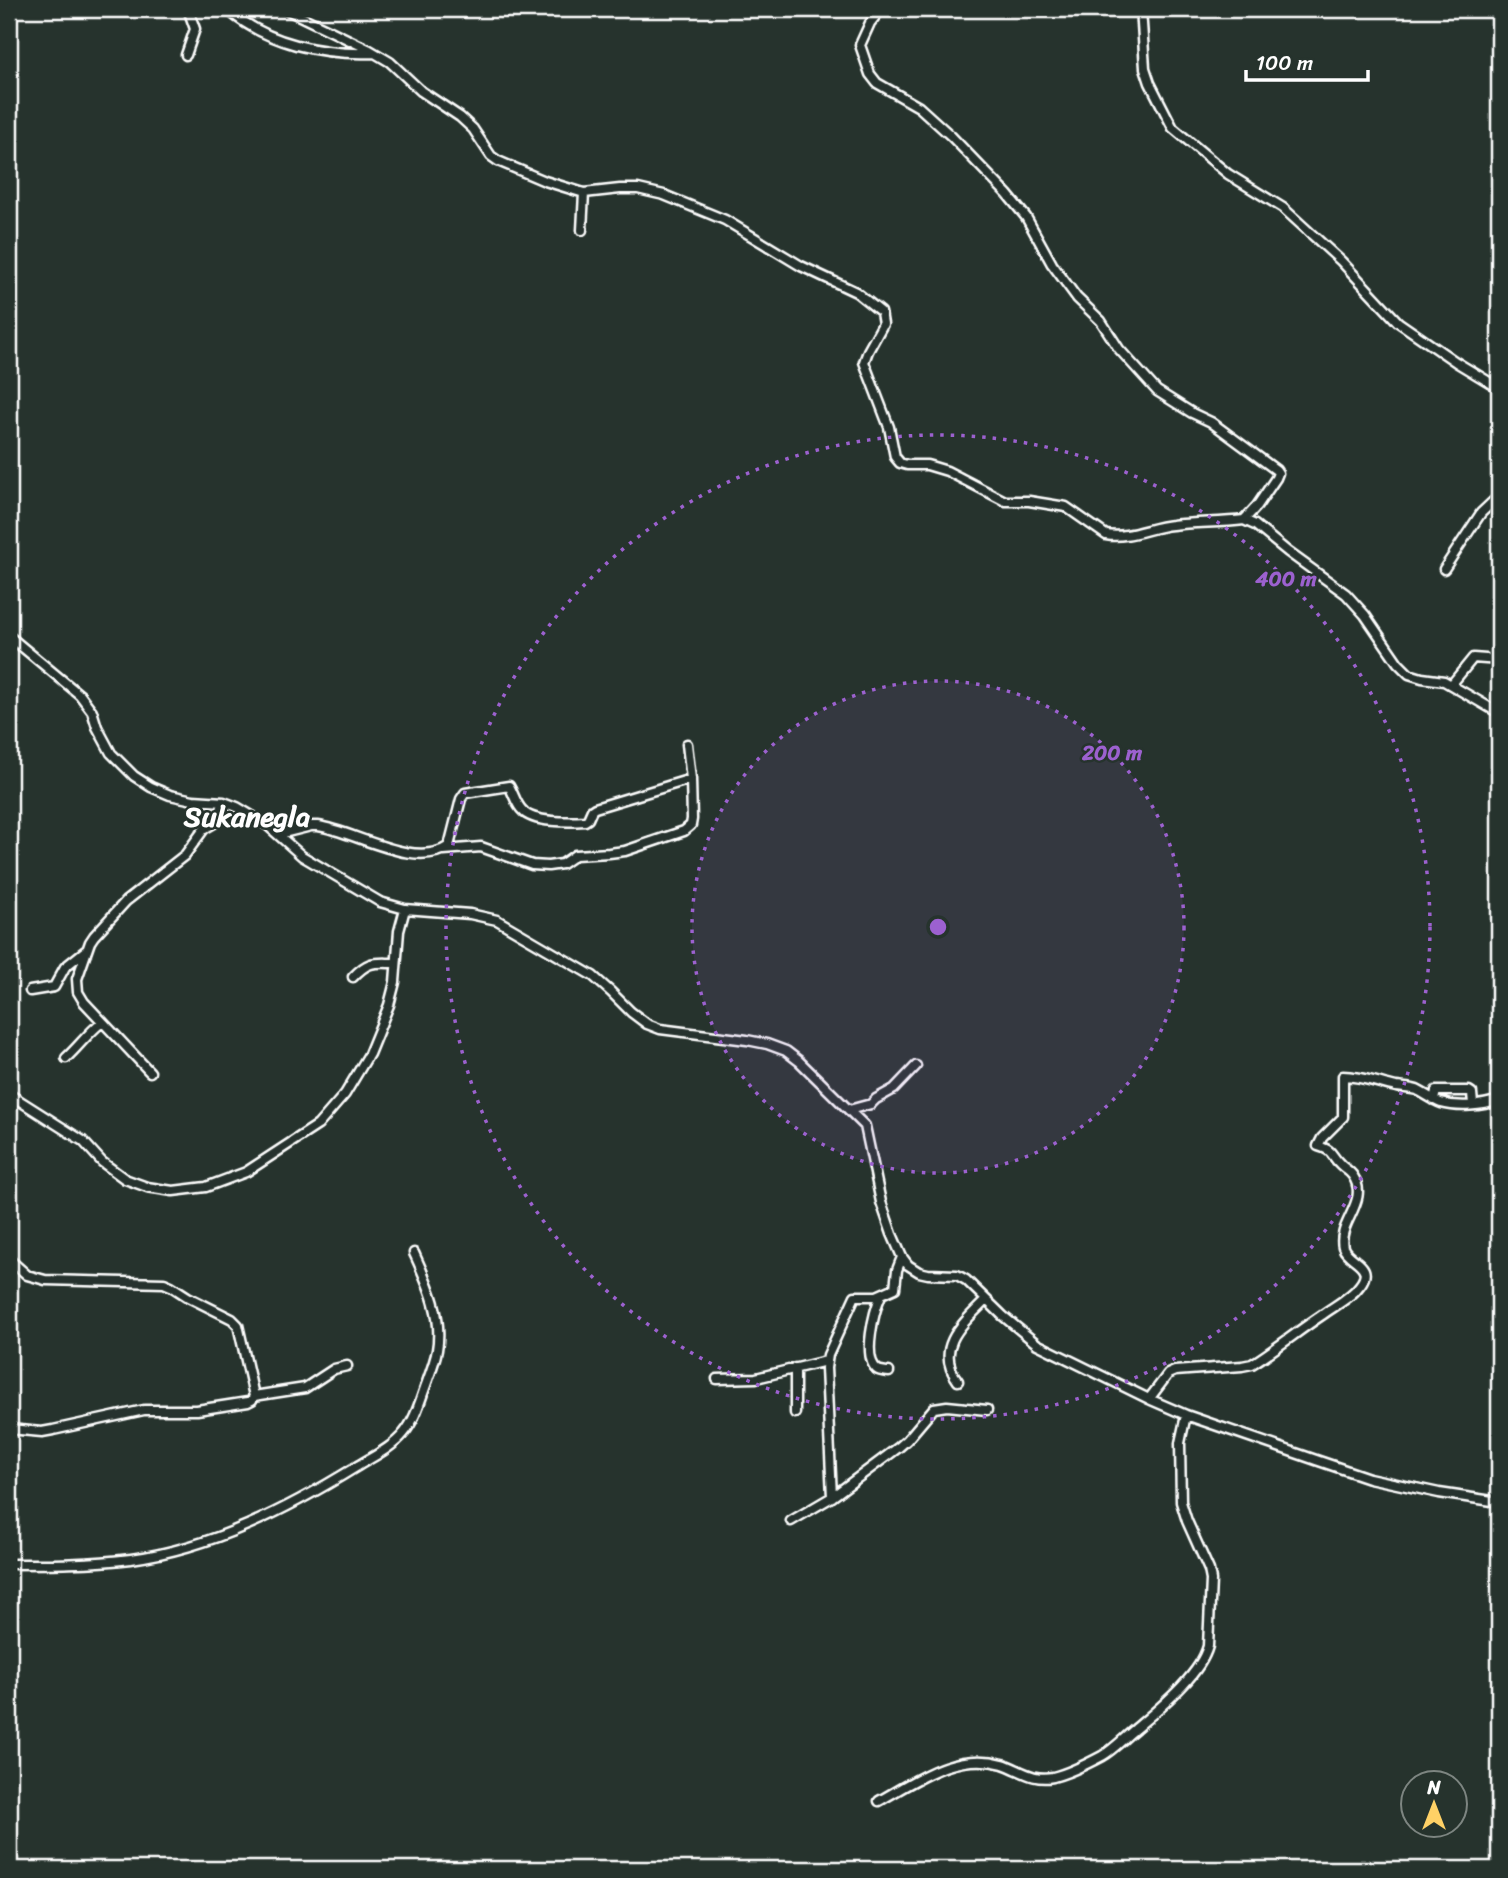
<svg xmlns="http://www.w3.org/2000/svg" width="1508" height="1878" viewBox="0 0 1508 1878" font-family="Sriracha,sans-serif">
	<rect width="100%" height="100%" fill="#26332d"/>
	<filter id="ink" filterUnits="userSpaceOnUse"><feTurbulence type="fractalNoise" baseFrequency=".0143" numOctaves="2"/><feDisplacementMap in="SourceGraphic" scale="14" xChannelSelector="R" yChannelSelector="G"/><feConvolveMatrix kernelMatrix="1 2 1 2 8 2 1 2 1" color-interpolation-filters="sRGB"/></filter>
	<g filter="url(#ink)">
		<g fill="none" stroke-linecap="round" stroke-linejoin="round">
			<g stroke="#fff" stroke-width="13">
				<path id="street" d="M 227,9 C 267,44 322,55 374,53
					M 285,9 L 368,49 L 390,62 L 421,91 L 460,117 L 473,129 L 491,156 L 498,161 L 545,181 L 584,193 L 620,189 L 638,189 L 664,195 L 725,220 L 801,266 L 856,292 L 881,312 L 883,324 L 868,351 L 864,362 L 889,427 L 895,457 L 900,463 L 907,465 L 927,465 L 947,471 L 1005,501 L 1029,501 L 1066,507 L 1106,535 C 1128,539 1150,527 1172,525 C 1196,522 1220,523 1244,520 L 1257,506 L 1276,478 L 1278,473 L 1276,470 L 1211,422 L 1192,413 L 1157,391 L 1119,349 L 1101,321 L 1077,298 L 1052,264 L 1026,217 L 1007,194 L 951,136 L 919,107 L 877,83 L 870,74 L 860,45 L 870,23 L 881,9
					M 1141,9 L 1145,68 L 1150,83 L 1173,128 L 1228,174 L 1283,208 L 1341,261 L 1398,322 L 1456,362 L 1499,388
					M 186,55 L 195,29 L 188,9
					M 582,230 L 584,193
					M 1244,520 L 1255,525 L 1288,552 L 1346,594 L 1365,615 L 1398,663 L 1409,674 L 1422,678 L 1444,681 L 1499,713
					M 1444,569 L 1481,513 L 1499,496
					M 9,636 L 80,695 L 92,711 L 97,727 L 111,753 L 134,776 L 151,787 L 170,795 L 193,800 L 224,802 L 237,807 L 267,825 L 302,856 L 380,902 L 405,909 L 470,914 L 497,920 L 593,976 L 611,992 L 631,1012 L 647,1024 L 660,1029 L 747,1040 L 767,1044 L 786,1051 L 799,1061 L 865,1126 L 881,1202 L 892,1234 L 902,1257 L 908,1265 L 919,1272 L 928,1274 L 957,1275 L 966,1280 L 1003,1316 L 1037,1344 L 1149,1399 L 1186,1415 L 1316,1460 L 1369,1478 L 1439,1493 L 1499,1502
					M 1451,685 L 1473,658 L 1499,660
					M 279,834 L 311,826 L 318,826 C 354,831 415,870 449,846 L 461,799 L 465,793 L 509,786 C 514,794 516,805 523,811 C 533,823 570,822 585,821 L 588,819 L 592,810 L 595,808 L 691,779
					M 444,850 L 481,847 L 532,865 L 548,866 L 562,864 L 575,855 L 609,853 L 625,851 L 684,831 L 691,825 L 692,819 L 691,779 L 687,744
					M 353,977 C 369,960 374,963 396,963
					M 30,991 L 54,987 L 65,967 L 85,951
					M 66,1058 C 79,1046 88,1033 102,1022
					M 150,1072 L 84,1002 L 78,992 L 77,979 L 90,942 L 94,936 L 126,901 L 185,855 L 204,829 L 216,822 L 224,802
					M 9,1094 L 83,1141 L 102,1162 L 125,1179 L 147,1187 L 173,1191 L 206,1187 L 246,1172 L 318,1125 L 345,1094 L 369,1054 L 389,1005 L 395,982 L 399,931 L 405,909
					M 1434,1100 L 1436,1091 L 1469,1091 L 1472,1093 L 1473,1104
					M 849,1110 L 871,1104 L 876,1099 L 894,1089 L 916,1066
					M 9,1259 L 27,1275 L 45,1280 L 164,1283 L 171,1286 L 188,1297 L 232,1319 L 238,1325 L 254,1396 L 252,1400 L 248,1402 L 197,1410 L 144,1410 L 53,1430 L 42,1432 L 9,1429
					M 881,1295 C 875,1309 861,1359 878,1370 C 880,1371 887,1372 889,1372
					M 795,1368 L 795,1413
					M 717,1379 L 756,1378 L 826,1361
					M 958,1381 C 933,1348 963,1323 986,1300
					M 254,1396 L 305,1388 L 334,1369 L 347,1366
					M 1149,1399 L 1168,1374 L 1175,1371 L 1242,1366 L 1252,1364 C 1276,1349 1298,1331 1322,1315 C 1334,1306 1351,1298 1360,1285 C 1376,1264 1347,1261 1343,1247 C 1337,1223 1370,1201 1353,1176 C 1350,1171 1345,1169 1341,1165 C 1329,1154 1335,1151 1318,1146 L 1322,1138 L 1343,1117 L 1343,1076 C 1361,1076 1378,1083 1396,1087 C 1403,1088 1410,1088 1417,1090 C 1425,1094 1433,1100 1441,1103 C 1459,1108 1482,1106 1499,1100
					M 832,1497 L 826,1368 L 828,1355 L 855,1296 L 877,1296 L 895,1288 L 897,1270 L 902,1257
					M 791,1521 L 832,1497 L 899,1447 L 907,1440 L 934,1408 L 947,1406 L 987,1410
					M 9,1564 C 49,1564 91,1564 131,1559 C 212,1548 288,1509 356,1467 C 372,1457 392,1448 404,1433 C 415,1420 420,1401 426,1385 C 430,1374 435,1361 437,1350 C 443,1315 428,1284 414,1253
					M 879,1801 C 918,1779 956,1751 1003,1764 C 1021,1770 1032,1781 1053,1777 C 1069,1773 1087,1764 1102,1756 C 1114,1749 1124,1738 1135,1729 C 1158,1709 1200,1676 1208,1646 L 1211,1580 L 1209,1570 L 1187,1521 L 1181,1502 L 1180,1443 L 1186,1415"/>
			</g>
			<use href="#street" stroke="#26332d" stroke-width="8"/>
		</g>
	</g>
	<circle cx="938" cy="927" r="246" fill="#9c61cf" fill-opacity=".12"/>
	<g fill="none" stroke="#9c61cf" stroke-width="3.5" stroke-dasharray="3.5 7">
		<circle cx="938" cy="927" r="246"/>
		<circle cx="938" cy="927" r="492"/>
	</g>
	<g text-anchor="middle" stroke-width="5" stroke-linejoin="round" paint-order="stroke">
		<g font-size="28" font-weight="bold" fill="#fff" stroke="#26332d">
			<text x="247" y="826">Sukanegla</text>
		</g>
	</g>
	<circle cx="938" cy="927" r="10" fill="#9c61cf" stroke="#26332d" stroke-width="3.5"/>
	<g font-size="21" text-anchor="middle" font-weight="bold" fill="#9c61cf" stroke="#26332d" stroke-width="5" stroke-linejoin="round" paint-order="stroke">
		<text x="1286" y="586">400 m</text>
		<text x="1112" y="760">200 m</text>
	</g>
	<rect width="1508" height="1878" fill="none" stroke="#26332d" stroke-width="35"/>
	<rect x="18" y="18" width="1473" height="1843" fill="none" stroke="#fff" stroke-width="2.5" filter="url(#ink)"/>
	<g transform="translate(1434 1804)"><circle r="33" fill="#26332d" stroke="#7d8581" stroke-width="2"/>
	<path d="M0-5L12 26L0 18L-12 26Z" fill="#ffd166"/>
	<text y="-10" font-size="19" font-weight="bold" text-anchor="middle" fill="#ffffff">N</text>
	</g>
	<path d="M1246 70v10h122v-10" fill="none" stroke="#ffffff" stroke-width="3.5"/>
	<text x="1256" y="70" font-size="21" fill="#ffffff" stroke="#26332d" stroke-width="5" paint-order="stroke">100 m</text>
</svg>
